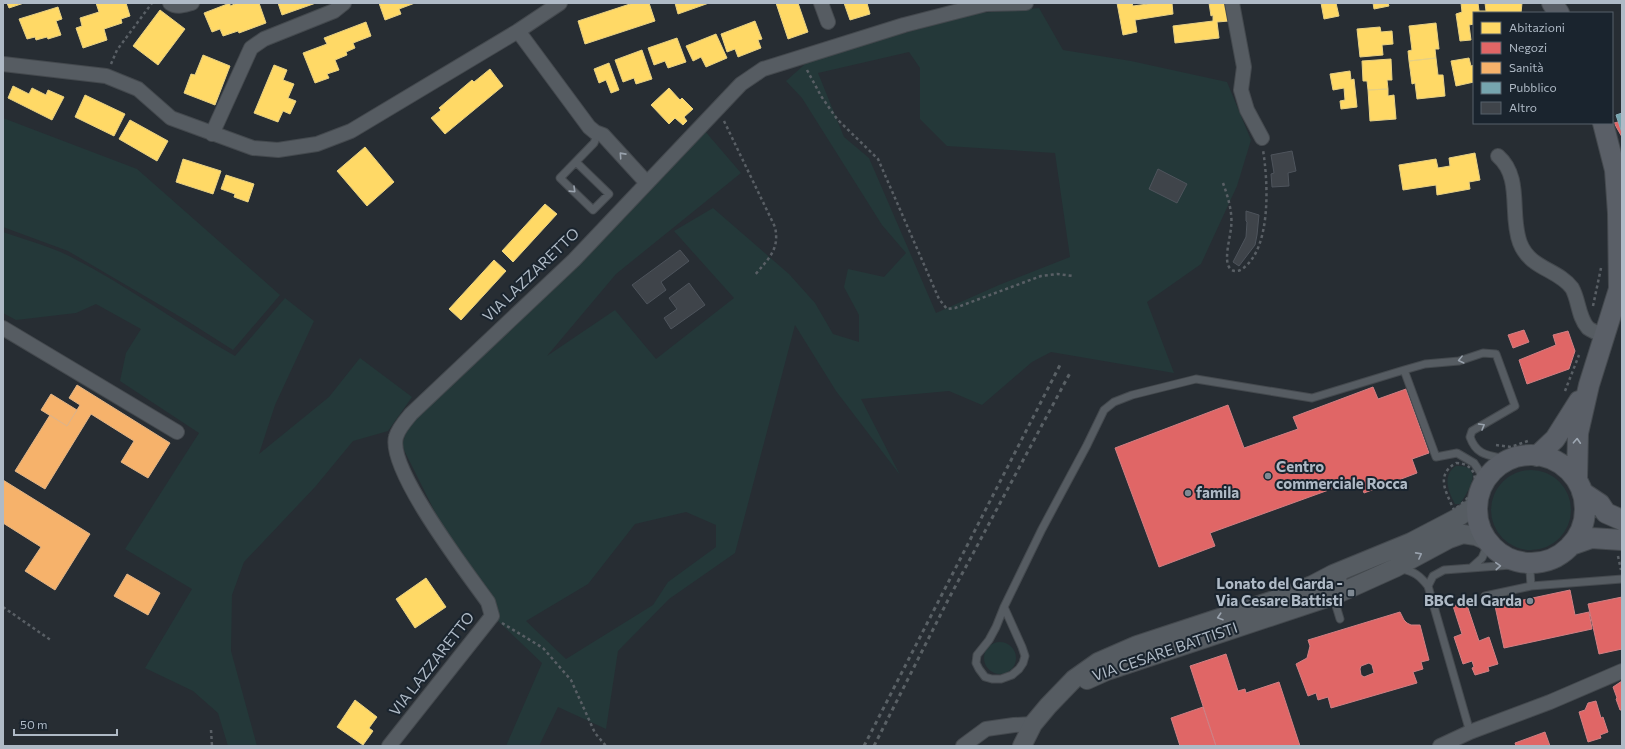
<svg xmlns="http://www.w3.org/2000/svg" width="1625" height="749" viewBox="0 0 1625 749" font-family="Commissioner,sans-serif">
	<rect width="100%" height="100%" fill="#272d33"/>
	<path fill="#243839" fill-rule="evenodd" d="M 1039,8 L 1063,50 L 1131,61 L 1227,82 L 1251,140 L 1237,186 L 1201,264 L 1147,302 L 1174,373 L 1051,352 L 1032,362 L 982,405 L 949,391 L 861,399 L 900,475 L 836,391 L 795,325 L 735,553 L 669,599 L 618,651 L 606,729 L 558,707 L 539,746 L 506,746 L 542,663 L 498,621 L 495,603 L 441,524 L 402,446 L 407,428 L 423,401 L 704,130 L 741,173 L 616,274 L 547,356 L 615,310 L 656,359 L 734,298 L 674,231 L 713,208 L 789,274 L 815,303 L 833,334 L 859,342 L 859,315 L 844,287 L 848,269 L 884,277 L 906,253 L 882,225 L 802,98 L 786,81 L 812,58 L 979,13 ZM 909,52 L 920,68 L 920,119 L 947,146 L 1055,153 L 1070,257 L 999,285 L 936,313 L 869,158 L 844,137 L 818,73 ZM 686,512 L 716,525 L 716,547 L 668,582 L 653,605 L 566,659 L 526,621 L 588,584 L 635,524 Z
		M 3,118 L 137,169 L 280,295 L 233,350 L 189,322 L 68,251 L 3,227 Z
		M 3,232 C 25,240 50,246 71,257 C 128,286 180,325 235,356 L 285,298 L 314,321 L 275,405 L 259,454 L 329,397 L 360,358 L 412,397 L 388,431 L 353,441 L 315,487 L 244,562 L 232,595 L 231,651 L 257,746 L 228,746 L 218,713 L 193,691 L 145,668 L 192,589 L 125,549 L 199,433 L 120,381 L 126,353 L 141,329 L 96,304 L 76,313 L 16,320 L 3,313 Z
		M 1456,466 C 1486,464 1468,492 1460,504 L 1455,504 C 1448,491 1442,475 1456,466 Z
		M1491 510a40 40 0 1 1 80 0a40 40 0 1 1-80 0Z
		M984 658a16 16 0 1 1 32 0a16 16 0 1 1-32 0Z"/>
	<path fill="#ffd966" stroke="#e7d083" d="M 7,3 L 24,3 L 9,8 Z
		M 96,3 L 126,3 L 130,16 L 121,19 L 122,23 L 104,29 L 107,40 L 83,48 L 76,28 L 82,26 L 80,18 L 99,12 Z
		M 230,3 L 230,6 L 237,3 L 259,3 L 266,23 L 239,33 L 238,31 L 223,36 L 220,29 L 212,32 L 204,13 Z
		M 278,3 L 316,3 L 282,15 Z
		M 379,3 L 415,3 L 399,9 L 401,14 L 385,20 Z
		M 633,3 L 649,3 L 655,21 L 585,44 L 578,21 Z
		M 675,3 L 709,3 L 678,14 Z
		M 776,3 L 798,3 L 808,32 L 788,39 Z
		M 844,3 L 867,3 L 870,14 L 850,20 Z
		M 1117,3 L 1132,3 L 1133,6 L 1155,3 L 1172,3 L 1173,14 L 1135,20 L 1137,32 L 1123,35 Z
		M 1209,3 L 1226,3 L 1229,21 L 1217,22 L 1219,38 L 1175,43 L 1173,26 L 1213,21 L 1213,15 L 1211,16 Z
		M 1321,3 L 1336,3 L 1339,16 L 1324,19 Z
		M 1373,3 L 1388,3 L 1389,6 L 1374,9 Z
		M 1461,3 L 1478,3 L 1479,11 L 1486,11 L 1485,3 L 1522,3 L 1521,13 L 1474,13 L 1474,24 L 1469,25 L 1471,40 L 1460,41 L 1456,14 L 1462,12 Z
		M 58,7 L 62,19 L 56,21 L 61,35 L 48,39 L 47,37 L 36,40 L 35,37 L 27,39 L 19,19 Z
		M 160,10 L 185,29 L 158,65 L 133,46 Z
		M 755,21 L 762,39 L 758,40 L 761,48 L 738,57 L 735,49 L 727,52 L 721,34 Z
		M 366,22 L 371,36 L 353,43 L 355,48 L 346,52 L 347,55 L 335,60 L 339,70 L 327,74 L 329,78 L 315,83 L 303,53 L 327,44 L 324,38 Z
		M 1436,23 L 1439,49 L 1435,49 L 1436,58 L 1409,61 L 1408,51 L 1412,50 L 1409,26 Z
		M 1380,27 L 1381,32 L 1392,31 L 1393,44 L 1382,45 L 1383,55 L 1360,57 L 1357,29 Z
		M 716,34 L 727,58 L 706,67 L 701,57 L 693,61 L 686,46 Z
		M 677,38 L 686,62 L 668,68 L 665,61 L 654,65 L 648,48 Z
		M 642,50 L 652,79 L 636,84 L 634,78 L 623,82 L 615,60 Z
		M 203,55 L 230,66 L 215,105 L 184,93 L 191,74 L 195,75 Z
		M 1436,58 L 1438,75 L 1443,75 L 1445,96 L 1417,99 L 1415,83 L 1412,84 L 1409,61 Z
		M 1469,58 L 1471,66 L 1474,65 L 1474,82 L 1456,86 L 1451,61 Z
		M 1391,59 L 1392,80 L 1387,80 L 1388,89 L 1368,90 L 1367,81 L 1363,81 L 1362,61 Z
		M 609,63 L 619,90 L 611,93 L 606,80 L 599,83 L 594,69 Z
		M 274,65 L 287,70 L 283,80 L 294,84 L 288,98 L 296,101 L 290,114 L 283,111 L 278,122 L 254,113 Z
		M 490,69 L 503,86 L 445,134 L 431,118 L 441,110 L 439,108 L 472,80 L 474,82 Z
		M 1350,71 L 1351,80 L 1354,79 L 1357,107 L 1341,109 L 1340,101 L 1345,100 L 1344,88 L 1333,90 L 1330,74 Z
		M 13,86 L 29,94 L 32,88 L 46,95 L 48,90 L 64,97 L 52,120 L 8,98 Z
		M 669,88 L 680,100 L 682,98 L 693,109 L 684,117 L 687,121 L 683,125 L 675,118 L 669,124 L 651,105 Z
		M 1388,89 L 1388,96 L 1394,95 L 1396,119 L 1370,121 L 1368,90 Z
		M 85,95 L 125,114 L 114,136 L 75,117 Z
		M 130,120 L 168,141 L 157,161 L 119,139 Z
		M 365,147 L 394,182 L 367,206 L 337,171 Z
		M 1475,153 L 1480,180 L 1469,182 L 1470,189 L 1437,195 L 1436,185 L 1403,190 L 1399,165 L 1436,159 L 1438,168 L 1450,166 L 1449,158 Z
		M 183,159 L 221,171 L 213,194 L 176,182 Z
		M 226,175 L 254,184 L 248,202 L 234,197 L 235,194 L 221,189 Z
		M 545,204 L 557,214 L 513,262 L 502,251 Z
		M 494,260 L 506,271 L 461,320 L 449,309 Z
		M 426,578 L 446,607 L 415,628 L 396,599 Z
		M 355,700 L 377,717 L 369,728 L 373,731 L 363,745 L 337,727 Z"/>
	<path fill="#e06666" stroke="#d17f83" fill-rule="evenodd" d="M 1622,121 L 1622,137 L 1614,123 Z
		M 1524,330 L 1529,342 L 1513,348 L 1508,335 Z
		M 1568,331 L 1575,351 L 1569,369 L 1527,384 L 1519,360 L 1556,345 L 1553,335 Z
		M 1373,387 L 1378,399 L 1406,389 L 1429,453 L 1412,459 L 1417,473 L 1364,493 L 1359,479 L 1210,533 L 1215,546 L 1159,567 L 1115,448 L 1228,405 L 1244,448 L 1298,429 L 1293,417 Z
		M 1570,590 L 1575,615 L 1589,612 L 1592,629 L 1504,648 L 1495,606 Z
		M 1622,597 L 1622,649 L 1599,654 L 1588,604 Z
		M 1466,602 L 1479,641 L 1489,637 L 1498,664 L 1488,667 L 1489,671 L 1475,675 L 1472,668 L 1474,667 L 1472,661 L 1463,664 L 1454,637 L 1462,634 L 1453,606 Z
		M 1400,612 L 1404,620 L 1407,623 L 1411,625 L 1420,625 L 1429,660 L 1421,662 L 1423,669 L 1413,672 L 1417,683 L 1331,708 L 1328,697 L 1318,700 L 1316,693 L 1308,696 L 1296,664 L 1307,658 L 1310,646 L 1308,640 ZM 1369,663 L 1372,665 L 1374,673 L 1364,677 L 1361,675 L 1360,669 L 1361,666 Z
		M 1226,654 L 1238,691 L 1245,689 L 1246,693 L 1279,682 L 1300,746 L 1216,746 L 1190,666 Z
		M 1622,681 L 1622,710 L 1620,710 L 1616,699 L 1617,698 L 1613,687 Z
		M 1596,701 L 1601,718 L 1603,717 L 1608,732 L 1600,735 L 1601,738 L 1588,742 L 1579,712 L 1585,710 L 1588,703 Z
		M 1203,707 L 1216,746 L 1180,746 L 1171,718 Z
		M 1545,732 L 1550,746 L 1516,746 L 1515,743 Z"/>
	<path fill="#f6b26b" stroke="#e1b486" d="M 77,385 L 170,443 L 148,478 L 121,462 L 134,441 L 91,414 L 45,489 L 15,471 L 50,415 L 67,426 L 80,405 L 69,398 Z
		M 51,394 L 77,410 L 67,426 L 41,410 Z
		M 3,480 L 90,534 L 55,590 L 25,571 L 41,547 L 3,523 Z
		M 127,574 L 160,593 L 148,615 L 114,596 Z"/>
	<path fill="#76a5af" stroke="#87abb6" d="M 1622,113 L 1622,133 L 1616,115 Z"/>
	<path fill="#3f444a" stroke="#4e545c" d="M 1292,151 L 1296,171 L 1288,173 L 1289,186 L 1272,187 L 1271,174 L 1274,173 L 1271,155 Z
		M 1158,169 L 1187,184 L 1177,203 L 1149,189 Z
		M 1246,211 L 1259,215 L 1257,235 L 1255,245 L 1239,266 L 1233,262 L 1246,237 L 1247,222 L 1246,221 Z
		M 680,250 L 689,261 L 661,282 L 666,290 L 647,304 L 632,285 Z
		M 689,283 L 705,305 L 671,329 L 664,318 L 677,309 L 669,298 Z"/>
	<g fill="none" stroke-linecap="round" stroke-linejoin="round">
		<g stroke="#44494e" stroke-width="9">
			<path id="service" d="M 576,162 L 609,194 L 593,210 L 560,178 L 594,143 L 596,138 L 595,132
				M 1404,370 L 1425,364 L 1459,361 L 1483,353 L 1496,354 L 1515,406 L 1472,431 L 1470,437 C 1477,457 1490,455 1510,460
				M 1472,567 L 1482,558 L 1489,542
				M 1401,569 C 1414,571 1420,576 1428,586
				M 1485,596 L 1531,586 L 1622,579
				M 1004,607 L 1022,647 L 1025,656 L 1023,663 L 1019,669 L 1012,675 L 1001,679 L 992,679 L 985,677 L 979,669 L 976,663 L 977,655 L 989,640 L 996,627 L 1004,607 L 1042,529 L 1087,445 L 1104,410 L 1114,402 L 1132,395 L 1196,379 L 1312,398 L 1404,370 L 1436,457 L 1457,453 L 1474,463 L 1486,481
				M 1340,619 L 1333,596 L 1335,582 L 1343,579
				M 1470,732 L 1428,586 L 1433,576 L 1444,570 L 1525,564 L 1530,571 L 1531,586"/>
		</g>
		<g stroke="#44494e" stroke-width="16">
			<path id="minor" d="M 170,3 C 177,8 184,5 192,3
				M 821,3 L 828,22
				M 1232,3 L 1244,67 L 1241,90 L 1247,110 L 1262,138
				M 518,31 L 589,127 L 595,132 L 603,135 L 646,182
				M 3,64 L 106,76 L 138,89 L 171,118 L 253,148 L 278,150 L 317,144 L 351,131 L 518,31 L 560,3
				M 212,134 L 251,48 L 264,39 L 334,11 L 344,3
				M 1498,156 C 1523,178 1509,214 1520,243 C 1530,269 1558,269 1572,288 C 1579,300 1578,317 1588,328 C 1592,331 1600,334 1605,336
				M 3,328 L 177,432
				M 389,746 L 492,616 L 488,602 C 468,574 387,469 396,437 C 398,429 405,421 411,414 L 574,260 L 741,84 L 763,69 L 904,25 L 986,4 L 1026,3
				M 963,746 L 986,729 L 1014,725 L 1033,724
				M 1440,746 L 1470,732 L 1550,702 L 1622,671"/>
		</g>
		<g stroke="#44494e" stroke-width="20">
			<path id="tertiary" d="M 1087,680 L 1107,671 L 1333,596 L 1395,568 L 1449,539 L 1463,534 L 1476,536 L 1489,542
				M 1022,746 L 1033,724 L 1048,706 L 1074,679 L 1098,662 L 1137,645 L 1286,596 L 1312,585 L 1333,574 L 1411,542 L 1457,518 L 1478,504"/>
		</g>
		<g stroke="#44494e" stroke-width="22">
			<path id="secondary" d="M 1552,3 L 1559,13
				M1477 509a54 54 0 1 1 108 0a54 54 0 1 1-108 0Z
				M 1537,456 L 1555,439 L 1579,401
				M 1577,480 L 1578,433 L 1589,385 L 1619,289 L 1618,213 L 1615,170 L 1603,123
				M 1582,492 L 1600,504 L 1606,513 L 1622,520
				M 1571,545 L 1591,538 L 1622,540"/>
		</g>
		<path stroke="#595f65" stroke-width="2.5" stroke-dasharray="3 3" stroke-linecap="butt" d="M 111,64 L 117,50 L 152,3
			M 807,70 L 821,96 L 837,119 L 878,159 L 939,299 L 947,309 L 955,308 L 1041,276 L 1057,274 L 1073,276
			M 724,121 L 775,227 C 780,250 768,259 754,276
			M 1223,183 C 1228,197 1233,213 1231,228 C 1230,238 1224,259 1229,267 C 1232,272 1238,272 1242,269 C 1272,249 1268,181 1263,150
			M 1593,306 L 1601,268
			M 1565,391 L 1579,355
			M 1496,445 L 1511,447 L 1528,441
			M 1456,463 C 1473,463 1479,477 1472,492 C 1468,499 1460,505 1454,510 C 1446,492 1435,475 1456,463 Z
			M 1618,556 L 1621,570
			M 1540,569 L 1553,566 L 1565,560
			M 3,607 L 52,641
			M 502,623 L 543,648 L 571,680 L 595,733 L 606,746
			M 211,730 L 212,746"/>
		<use href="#service" stroke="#565c62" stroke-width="7"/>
		<use href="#minor" stroke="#565c62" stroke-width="14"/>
		<use href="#tertiary" stroke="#565c62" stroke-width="18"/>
		<use href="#secondary" stroke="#5a5f67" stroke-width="20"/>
		<path stroke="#596065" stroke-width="3" stroke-dasharray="4 4" stroke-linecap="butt" d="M 864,746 L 1060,365
			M 874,746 L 948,600 L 1070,373"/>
	</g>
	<defs><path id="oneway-chevron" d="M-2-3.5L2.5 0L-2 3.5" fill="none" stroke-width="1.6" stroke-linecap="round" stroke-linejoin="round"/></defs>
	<g stroke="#99a2ad">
		<use href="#oneway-chevron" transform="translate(622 155) rotate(-132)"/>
		<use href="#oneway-chevron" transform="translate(573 190) rotate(44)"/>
		<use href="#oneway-chevron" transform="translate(1461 360) rotate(166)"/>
		<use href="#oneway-chevron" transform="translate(1482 426) rotate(-30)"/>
		<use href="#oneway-chevron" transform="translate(1419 555) rotate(-28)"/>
		<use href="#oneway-chevron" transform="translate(1498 566) rotate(-4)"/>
		<use href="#oneway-chevron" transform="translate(1220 617) rotate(162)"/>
	</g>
	<use stroke="#9ea8b3" href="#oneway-chevron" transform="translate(1577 441) rotate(-87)"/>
	<g fill="#7f8993" stroke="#1a242e" stroke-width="1.5">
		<circle cx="1268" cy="476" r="4"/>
		<circle cx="1188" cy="493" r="4"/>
		<rect x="1347" y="589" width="8" height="8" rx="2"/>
		<circle cx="1530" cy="601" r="4"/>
	</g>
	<g text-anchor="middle" stroke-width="4" stroke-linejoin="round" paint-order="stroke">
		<g font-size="15" fill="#afbac6" stroke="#1a242e">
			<text transform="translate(531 275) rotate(-44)" y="5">VIA LAZZARETTO</text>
			<text transform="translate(1165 652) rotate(-19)" y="5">VIA CESARE BATTISTI</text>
			<text transform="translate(432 664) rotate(-52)" y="5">VIA LAZZARETTO</text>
		</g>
		<g font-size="15" font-weight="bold" fill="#afbac6" stroke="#1a242e" text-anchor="start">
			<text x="1276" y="472">Centro<tspan x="1276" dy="17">commerciale Rocca</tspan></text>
			<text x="1196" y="498">famila</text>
			<text x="1343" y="589" text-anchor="end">Lonato del Garda -<tspan x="1343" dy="17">Via Cesare Battisti</tspan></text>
			<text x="1522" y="606" text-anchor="end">BBC del Garda</text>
		</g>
	</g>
	<rect width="1625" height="749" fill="none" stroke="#afbac6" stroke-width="8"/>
	<rect x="1473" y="12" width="140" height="112" fill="#1a242e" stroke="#56606b"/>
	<rect x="1481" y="22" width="20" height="12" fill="#ffd966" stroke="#56606b"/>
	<text x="1509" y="32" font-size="12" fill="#afbac6">Abitazioni</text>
	<rect x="1481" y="42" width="20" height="12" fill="#e06666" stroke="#56606b"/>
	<text x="1509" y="52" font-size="12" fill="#afbac6">Negozi</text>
	<rect x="1481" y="62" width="20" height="12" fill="#f6b26b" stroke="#56606b"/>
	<text x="1509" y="72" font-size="12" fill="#afbac6">Sanità</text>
	<rect x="1481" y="82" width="20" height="12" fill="#76a5af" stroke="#56606b"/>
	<text x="1509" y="92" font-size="12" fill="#afbac6">Pubblico</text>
	<rect x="1481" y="102" width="20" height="12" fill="#3f444a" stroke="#56606b"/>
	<text x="1509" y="112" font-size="12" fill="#afbac6">Altro</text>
	<path d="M14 729v6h103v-6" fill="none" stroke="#afbac6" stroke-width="2"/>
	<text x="20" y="729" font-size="12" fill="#afbac6" stroke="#1a242e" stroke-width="3" paint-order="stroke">50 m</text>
</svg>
